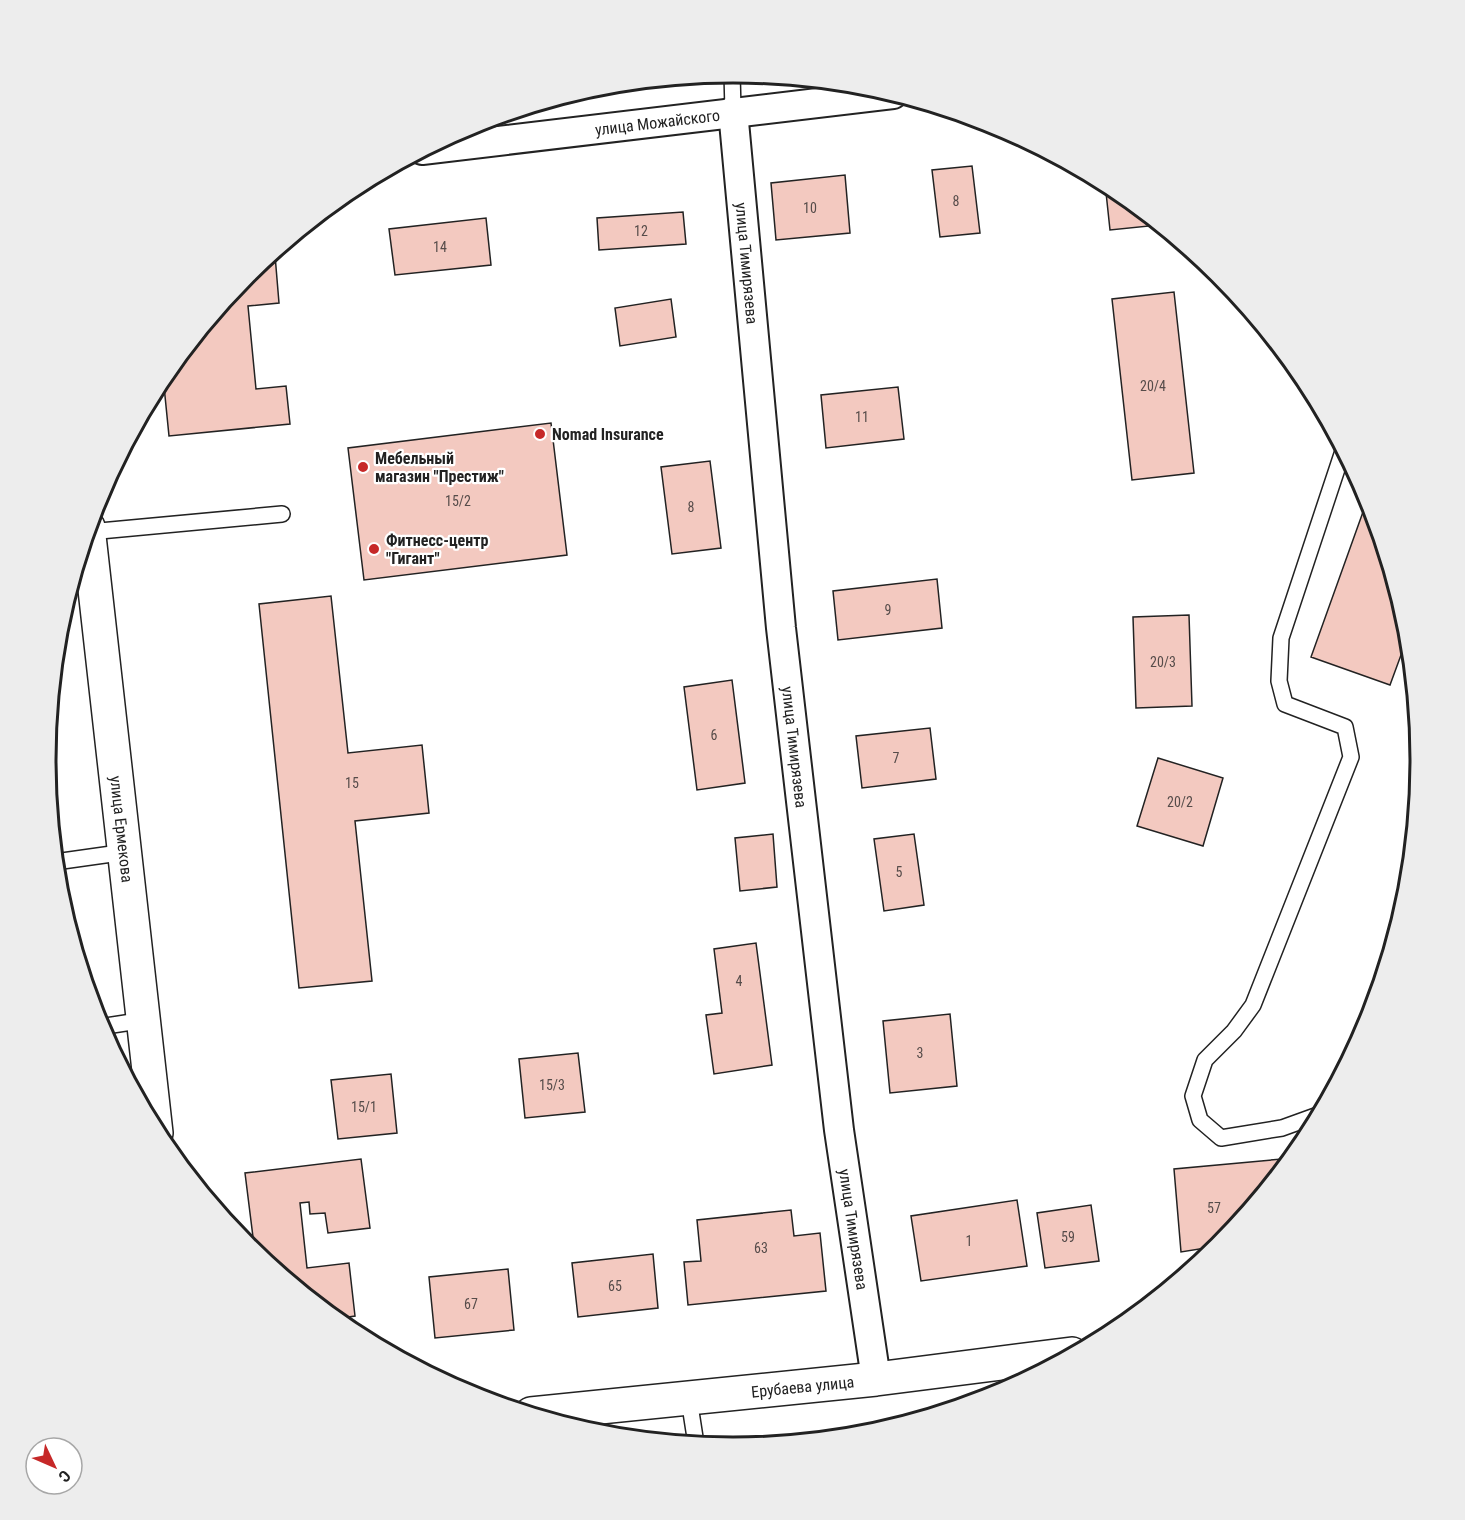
<svg xmlns="http://www.w3.org/2000/svg" width="1465" height="1520" viewBox="0 0 1465 1520" font-family="'Roboto Condensed',sans-serif">
	<rect width="100%" height="100%" fill="#fff"/>
	<path fill="#f3c9c0" stroke="#222" stroke-width="1.5" d="M 972,166 L 980,233 L 940,237 L 932,170 Z
		M 845,175 L 850,233 L 776,240 L 771,183 Z
		M 1105,183 L 1115,189 L 1159,225 L 1110,230 Z
		M 683,212 L 686,244 L 599,250 L 597,218 Z
		M 486,218 L 491,265 L 395,275 L 389,229 Z
		M 275,255 L 279,303 L 248,306 L 256,389 L 286,386 L 290,424 L 169,436 L 163,376 L 247,274 L 268,256 Z
		M 1174,292 L 1194,473 L 1132,480 L 1112,299 Z
		M 671,299 L 676,337 L 620,346 L 615,308 Z
		M 898,387 L 904,439 L 826,448 L 821,395 Z
		M 551,423 L 567,555 L 364,580 L 348,448 Z
		M 710,461 L 721,548 L 672,554 L 661,467 Z
		M 1368,498 L 1407,626 L 1408,636 L 1390,685 L 1311,657 Z
		M 937,579 L 942,628 L 838,640 L 833,591 Z
		M 331,596 L 348,753 L 422,745 L 429,813 L 355,821 L 372,981 L 299,988 L 259,604 Z
		M 1189,615 L 1192,706 L 1136,708 L 1133,617 Z
		M 732,680 L 745,783 L 697,790 L 684,687 Z
		M 930,728 L 936,779 L 862,788 L 856,736 Z
		M 1158,758 L 1223,778 L 1203,846 L 1137,826 Z
		M 773,834 L 777,887 L 740,891 L 735,838 Z
		M 914,834 L 924,905 L 884,911 L 874,839 Z
		M 756,943 L 772,1065 L 714,1074 L 706,1015 L 722,1013 L 714,949 Z
		M 950,1014 L 957,1086 L 890,1093 L 883,1021 Z
		M 578,1053 L 585,1112 L 525,1118 L 519,1059 Z
		M 391,1074 L 397,1133 L 338,1139 L 331,1080 Z
		M 361,1159 L 370,1228 L 328,1233 L 325,1213 L 310,1214 L 309,1202 L 300,1203 L 307,1268 L 349,1263 L 355,1316 L 335,1319 L 255,1253 L 245,1173 Z
		M 1282,1159 L 1283,1168 L 1218,1246 L 1181,1252 L 1174,1169 Z
		M 1017,1200 L 1027,1266 L 921,1281 L 911,1216 Z
		M 1091,1205 L 1099,1261 L 1045,1268 L 1037,1213 Z
		M 791,1210 L 794,1236 L 820,1233 L 826,1291 L 688,1305 L 684,1262 L 701,1261 L 697,1220 Z
		M 653,1254 L 658,1308 L 578,1317 L 572,1263 Z
		M 508,1269 L 514,1330 L 435,1338 L 429,1277 Z"/>
	<g fill="none" stroke-linecap="round" stroke-linejoin="round">
		<g stroke="#222" stroke-width="18">
			<path id="service" d="M 732,73 L 733,111
				M 89,532 L 282,514
				M 55,862 L 126,852
				M 99,1027 L 145,1020
				M 1318,1115 L 1282,1128 L 1221,1138 L 1200,1120 L 1193,1096 L 1205,1060 L 1234,1031 L 1253,1005 L 1351,757 L 1345,727 L 1285,704 L 1279,681 L 1281,638 L 1343,451
				M 689,1399 L 696,1444"/>
		</g>
		<g stroke="#222" stroke-width="32">
			<g id="minor">
				<path id="s1" d="M 733,111 L 781,628 L 839,1130 L 876,1379"/>
				<path id="s2" d="M 422,150 L 893,94"/>
			</g>
		</g>
		<g stroke="#222" stroke-width="36">
			<g id="secondary">
				<path id="s3" d="M 88,527 L 156,1133"/>
				<path id="s4" d="M 531,1414 L 876,1379 L 1072,1354"/>
			</g>
		</g>
		<use href="#service" stroke="#fff" stroke-width="15"/>
		<use href="#minor" stroke="#fff" stroke-width="28"/>
		<use href="#secondary" stroke="#fff" stroke-width="33"/>
	</g>
	<g fill="#c62828" stroke="#fff" stroke-width="2">
		<circle cx="540" cy="434" r="6"/>
		<circle cx="363" cy="467" r="6"/>
		<circle cx="374" cy="549" r="6"/>
	</g>
	<g text-anchor="middle" stroke-width="4.5" stroke-linejoin="round" paint-order="stroke">
		<g font-size="14" fill="#564c4a">
			<text x="956" y="206">8</text>
			<text x="810" y="213">10</text>
			<text x="641" y="236">12</text>
			<text x="440" y="252">14</text>
			<text x="1153" y="391">20/4</text>
			<text x="862" y="422">11</text>
			<text x="458" y="506">15/2</text>
			<text x="691" y="512">8</text>
			<text x="888" y="615">9</text>
			<text x="1163" y="667">20/3</text>
			<text x="714" y="740">6</text>
			<text x="896" y="763">7</text>
			<text x="352" y="788">15</text>
			<text x="1180" y="807">20/2</text>
			<text x="899" y="877">5</text>
			<text x="739" y="986">4</text>
			<text x="920" y="1058">3</text>
			<text x="552" y="1090">15/3</text>
			<text x="364" y="1112">15/1</text>
			<text x="1214" y="1213">57</text>
			<text x="1068" y="1242">59</text>
			<text x="969" y="1246">1</text>
			<text x="761" y="1253">63</text>
			<text x="615" y="1291">65</text>
			<text x="471" y="1309">67</text>
		</g>
		<g font-size="16" fill="#222" stroke="#fff">
			<text dy="6" stroke="none"><textPath href="#s2" startOffset="237">улица Можайского</textPath></text>
			<text dy="6" stroke="none"><textPath href="#s1" startOffset="153">улица Тимирязева</textPath></text>
			<text dy="6" stroke="none"><textPath href="#s1" startOffset="639">улица Тимирязева</textPath></text>
			<text dy="6" stroke="none"><textPath href="#s3" startOffset="304">улица Ермекова</textPath></text>
			<text dy="6" stroke="none"><textPath href="#s1" startOffset="1125">улица Тимирязева</textPath></text>
			<text dy="6" stroke="none"><textPath href="#s4" startOffset="273">Ерубаева улица</textPath></text>
		</g>
		<g font-size="16" font-weight="bold" fill="#222" stroke="#fff" text-anchor="start">
			<text x="552" y="440">Nomad Insurance</text>
			<text x="375" y="464">Мебельный<tspan x="375" dy="18">магазин "Престиж"</tspan></text>
			<text x="386" y="546">Фитнесс-центр<tspan x="386" dy="18">"Гигант"</tspan></text>
		</g>
	</g>
	<path d="M0 0H1465V1520H0ZM56 760a677 677 0 1 1 1354 0a677 677 0 1 1-1354 0Z" fill="#ededed" fill-rule="evenodd"/>
	<path fill="none" stroke="#222" stroke-width="3" d="M56 760a677 677 0 1 1 1354 0a677 677 0 1 1-1354 0Z"/>
	<g transform="translate(54 1466) rotate(134)"><circle r="28" fill="#ffffff" stroke="#a7a7a7" stroke-width="1.5"/>
	<path d="M0-4.5L10 22L0 15L-10 22Z" fill="#c62828"/>
	<text y="-9" font-size="16" font-weight="bold" text-anchor="middle" fill="#222222">С</text>
	</g>
</svg>
